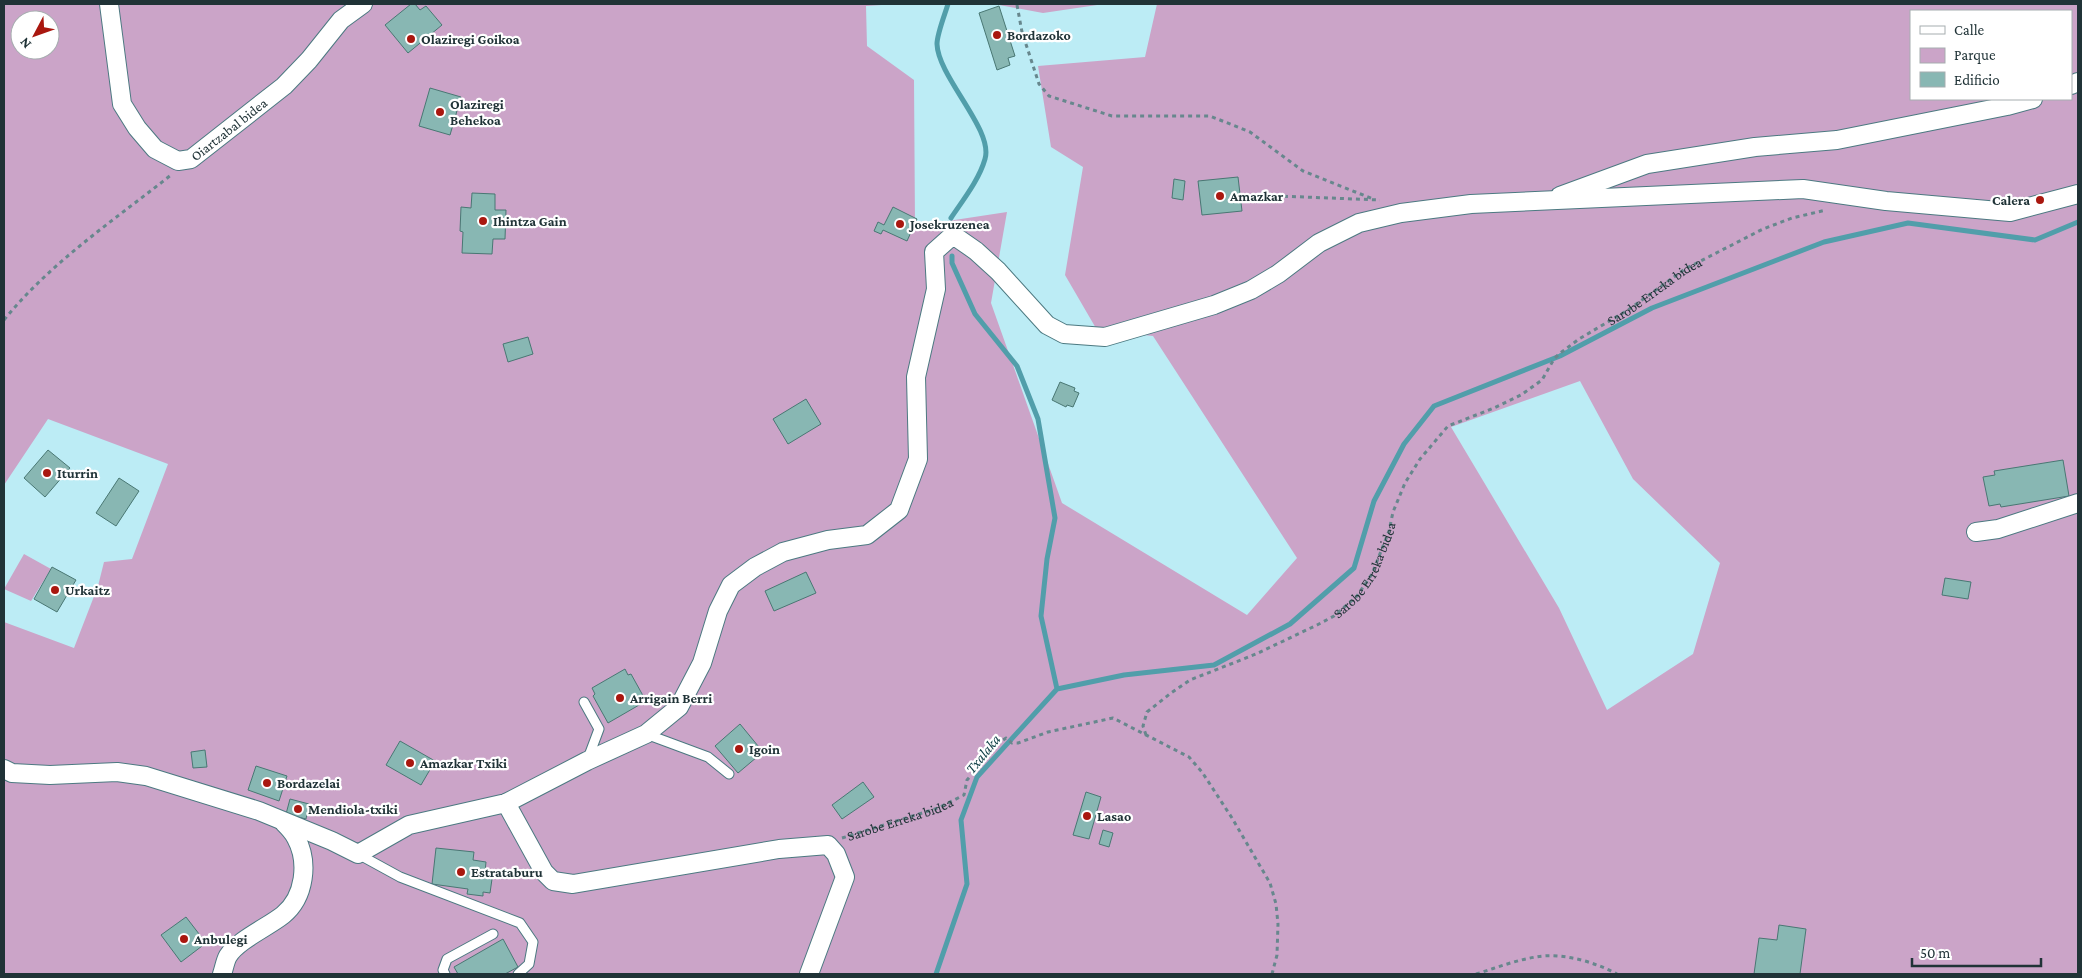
<svg xmlns="http://www.w3.org/2000/svg" width="2082" height="978" viewBox="0 0 2082 978" font-family="'Crimson Pro',serif">
	<rect width="100%" height="100%" fill="#bcecf5"/>
	<path fill="#cba4c8" fill-rule="evenodd" d="M 4,4 L 897,4 L 866,6 L 867,46 L 914,80 L 915,226 L 1007,212 L 991,303 L 1062,503 L 1247,615 L 1297,558 L 1153,336 L 1097,330 L 1065,275 L 1083,167 L 1051,147 L 1038,66 L 1145,57 L 1157,4 L 2078,4 L 2078,974 L 4,974 L 4,622 L 74,648 L 98,586 L 104,562 L 132,559 L 168,464 L 48,419 L 4,485 ZM 1911,11 L 2071,11 L 2071,99 L 1911,99 ZM 20,20 L 50,20 L 50,50 L 20,50 ZM 1580,381 L 1633,479 L 1720,563 L 1693,654 L 1607,710 L 1559,608 L 1451,427 Z
		M 994,4 L 1104,4 L 1043,13 Z
		M 24,554 L 51,569 L 31,601 L 4,589 Z"/>
	<g fill="none" stroke-linecap="round" stroke-linejoin="round">
		<path stroke="#519eaa" stroke-width="5" d="M 948,4 C 945,14 937,34 937,44 C 938,77 994,130 985,159 C 979,180 963,200 951,218
			M 952,256 L 952,263 L 975,314 L 1017,366 L 1038,419 L 1055,518 L 1047,559 L 1041,616 L 1057,689
			M 936,974 L 967,884 L 961,820 L 977,777 L 1057,689 L 1124,675 L 1214,665 L 1290,624 L 1354,568 L 1374,501 L 1404,444 L 1434,406 L 1560,356 L 1652,308 L 1824,242 L 1908,223 L 2035,240 L 2078,222"/>
	</g>
	<path fill="#88b7b3" stroke="#497773" d="M 411,4 L 415,4 L 420,10 L 426,6 L 442,25 L 408,53 L 385,25 Z
		M 999,6 L 1015,56 L 1008,58 L 1010,65 L 997,70 L 979,13 Z
		M 430,88 L 461,97 L 450,135 L 419,126 Z
		M 1238,177 L 1242,211 L 1202,215 L 1198,181 Z
		M 1174,179 L 1185,181 L 1183,200 L 1172,198 Z
		M 472,193 L 495,194 L 495,210 L 506,210 L 505,239 L 493,239 L 492,254 L 462,253 L 463,232 L 460,231 L 461,207 L 471,208 Z
		M 893,207 L 917,219 L 907,241 L 883,230 L 881,234 L 874,231 L 878,222 L 884,225 Z
		M 528,337 L 533,354 L 508,362 L 503,344 Z
		M 1060,382 L 1075,388 L 1074,391 L 1079,393 L 1073,407 L 1067,405 L 1066,407 L 1052,400 Z
		M 806,399 L 821,424 L 788,444 L 773,419 Z
		M 48,450 L 70,468 L 45,497 L 24,478 Z
		M 2063,460 L 2069,496 L 2001,507 L 2000,504 L 1989,506 L 1983,477 L 1995,475 L 1994,471 Z
		M 119,478 L 139,491 L 116,526 L 96,513 Z
		M 52,567 L 76,580 L 57,612 L 34,599 Z
		M 806,572 L 816,593 L 774,611 L 765,591 Z
		M 1945,578 L 1971,582 L 1968,599 L 1942,595 Z
		M 625,669 L 628,675 L 631,674 L 646,701 L 608,723 L 593,696 L 595,694 L 592,688 Z
		M 740,724 L 763,752 L 738,773 L 715,746 Z
		M 400,741 L 435,761 L 421,785 L 386,765 Z
		M 205,750 L 207,767 L 193,768 L 191,752 Z
		M 256,766 L 287,776 L 279,801 L 248,790 Z
		M 863,782 L 874,797 L 842,819 L 832,805 Z
		M 1086,792 L 1101,797 L 1089,839 L 1073,835 Z
		M 290,799 L 309,804 L 306,819 L 286,814 Z
		M 1103,830 L 1113,833 L 1109,847 L 1099,844 Z
		M 436,848 L 474,852 L 473,860 L 486,862 L 485,872 L 493,872 L 490,893 L 483,892 L 483,896 L 467,894 L 468,889 L 432,884 Z
		M 186,917 L 206,943 L 181,962 L 161,935 Z
		M 1779,925 L 1806,929 L 1800,974 L 1754,974 L 1759,938 L 1777,940 Z
		M 503,939 L 518,967 L 505,974 L 458,974 L 454,967 Z"/>
	<g fill="none" stroke-linecap="round" stroke-linejoin="round">
		<g stroke="#4c7981" stroke-width="11">
			<path id="service" d="M 584,702 L 599,729 L 587,761
				M 646,734 L 708,757 L 729,774
				M 358,854 L 400,877 L 520,923 L 533,942 L 529,964 L 518,974
				M 445,974 L 443,970 L 447,959 L 493,934"/>
		</g>
		<g stroke="#4c7981" stroke-width="20">
			<g id="minor">
				<path id="s3" d="M 109,4 L 122,104 L 137,128 L 155,149 L 178,161 L 191,159 L 284,86 L 309,60 L 341,20 L 363,4"/>
				<path d="M 2071,85 L 2078,82"/>
				<path d="M 1560,196 L 1647,164 L 1755,147 L 1837,140 L 2007,106 L 2033,99"/>
				<path d="M 1976,532 L 1998,529 L 2078,503"/>
				<path d="M 4,769 L 12,773 L 50,775 L 117,772 L 146,776 L 259,811 L 332,841 L 358,854 L 409,825 L 506,803 L 587,761 L 646,734 L 679,707 L 702,663 L 718,611 L 731,585 L 755,567 L 783,552 L 828,540 L 867,535 L 899,510 L 918,459 L 916,377 L 936,289 L 934,252 L 953,235 L 976,251 L 998,271 L 1047,325 L 1064,334 L 1105,337 L 1214,305 L 1251,290 L 1278,274 L 1319,243 L 1359,223 L 1401,213 L 1471,204 L 1803,189 L 1886,201 L 2010,212 L 2078,194"/>
				<path d="M 506,803 L 544,872 L 553,881 L 573,884 L 779,849 L 828,845 L 836,854 L 845,877 L 809,974"/>
				<path d="M 222,974 C 224,969 225,961 228,956 C 238,940 268,927 283,915 C 305,897 309,862 296,838 C 293,832 288,827 284,823"/>
			</g>
		</g>
		<g stroke="#67878d" stroke-width="3" stroke-dasharray="4 4" stroke-linecap="butt">
			<path d="M 1017,5 L 1022,32 L 1039,84 L 1049,96 L 1112,116 L 1210,116 L 1250,132 L 1303,171 L 1373,199"/>
			<path d="M 1252,195 L 1380,200"/>
			<path d="M 4,320 C 51,262 113,221 171,175"/>
			<path id="s1" d="M 1146,735 L 1143,726 L 1147,712 L 1171,693 L 1190,680 L 1256,654 L 1317,625 L 1334,616 L 1357,596 L 1372,574 L 1389,531 L 1393,512 L 1405,483 L 1420,459 L 1448,426 L 1494,408 L 1521,395 L 1542,380 L 1554,359 L 1559,354 L 1579,339 L 1628,310 L 1685,269 L 1763,229 L 1792,218 L 1826,210"/>
			<path id="s2" d="M 842,838 L 938,808 L 964,795 L 967,780 L 979,766 L 985,753 L 1006,738 L 1012,743 L 1018,743 L 1048,732 L 1113,718 L 1189,757 L 1202,772 L 1232,818 L 1270,883 L 1276,904 L 1278,924 L 1277,955 L 1272,974"/>
			<path d="M 1476,974 C 1496,968 1516,960 1536,957 C 1561,952 1595,962 1617,974"/>
		</g>
		<use href="#service" stroke="#fff" stroke-width="9"/>
		<use href="#minor" stroke="#fff" stroke-width="18"/>
	</g>
	<g fill="#a9170f" stroke="#fff" stroke-width="2">
		<circle cx="997" cy="35" r="5"/>
		<circle cx="411" cy="39" r="5"/>
		<circle cx="440" cy="112" r="5"/>
		<circle cx="1220" cy="196" r="5"/>
		<circle cx="2040" cy="200" r="5"/>
		<circle cx="483" cy="221" r="5"/>
		<circle cx="900" cy="224" r="5"/>
		<circle cx="47" cy="473" r="5"/>
		<circle cx="55" cy="590" r="5"/>
		<circle cx="620" cy="698" r="5"/>
		<circle cx="739" cy="749" r="5"/>
		<circle cx="410" cy="763" r="5"/>
		<circle cx="267" cy="783" r="5"/>
		<circle cx="298" cy="809" r="5"/>
		<circle cx="1087" cy="816" r="5"/>
		<circle cx="461" cy="872" r="5"/>
		<circle cx="184" cy="939" r="5"/>
	</g>
	<g text-anchor="middle" stroke-width="4.5" stroke-linejoin="round" paint-order="stroke">
		<g font-size="14" font-weight="bold" fill="#203337" stroke="#fff" text-anchor="start">
			<text x="1007" y="40">Bordazoko</text>
			<text x="421" y="44">Olaziregi Goikoa</text>
			<text x="450" y="109">Olaziregi<tspan x="450" dy="16">Behekoa</tspan></text>
			<text x="1230" y="201">Amazkar</text>
			<text x="2030" y="205" text-anchor="end">Calera</text>
			<text x="493" y="226">Ihintza Gain</text>
			<text x="910" y="229">Josekruzenea</text>
			<text x="57" y="478">Iturrin</text>
			<text x="65" y="595">Urkaitz</text>
			<text x="630" y="703">Arrigain Berri</text>
			<text x="749" y="754">Igoin</text>
			<text x="420" y="768">Amazkar Txiki</text>
			<text x="277" y="788">Bordazelai</text>
			<text x="308" y="814">Mendiola-txiki</text>
			<text x="1097" y="821">Lasao</text>
			<text x="471" y="877">Estrataburu</text>
			<text x="194" y="944">Anbulegi</text>
		</g>
		<g font-size="14" fill="#203337" stroke="#fff">
			<text dy="5" stroke="none"><textPath href="#s3" startOffset="244">Oiartzabal bidea</textPath></text>
			<text dy="5" stroke="none"><textPath href="#s1" startOffset="712">Sarobe Erreka bidea</textPath></text>
			<text dy="5" stroke="none"><textPath href="#s1" startOffset="292">Sarobe Erreka bidea</textPath></text>
			<text dy="5" stroke="none"><textPath href="#s2" startOffset="61">Sarobe Erreka bidea</textPath></text>
		</g>
		<g font-size="15" font-style="italic" fill="#104047" stroke="#fff">
			<text transform="translate(983 754) rotate(-51)" y="5">Txalaka</text>
		</g>
	</g>
	<rect width="2082" height="978" fill="none" stroke="#203337" stroke-width="10"/>
	<rect x="1910" y="10" width="162" height="90" fill="#ffffff" stroke="#a6adaf"/>
	<rect x="1920" y="26" width="25" height="8" fill="#ffffff" stroke="#a6adaf"/>
	<text x="1954" y="35" font-size="15" fill="#203337">Calle</text>
	<rect x="1920" y="48" width="25" height="15" fill="#cba4c8" stroke="#a6adaf"/>
	<text x="1954" y="60" font-size="15" fill="#203337">Parque</text>
	<rect x="1920" y="72" width="25" height="15" fill="#88b7b3" stroke="#a6adaf"/>
	<text x="1954" y="85" font-size="15" fill="#203337">Edificio</text>
	<g transform="translate(35 35) rotate(229)"><circle r="24" fill="#ffffff" stroke="#a6adaf"/>
	<path d="M0-4L9 19L0 12L-9 19Z" fill="#a9170f"/>
	<text y="-8" font-size="14" font-weight="bold" text-anchor="middle" fill="#203337">N</text>
	</g>
	<path d="M1912 958v8h129v-8" fill="none" stroke="#203337" stroke-width="2.5"/>
	<text x="1920" y="958" font-size="15" fill="#203337" stroke="#ffffff" stroke-width="4" paint-order="stroke">50 m</text>
</svg>
